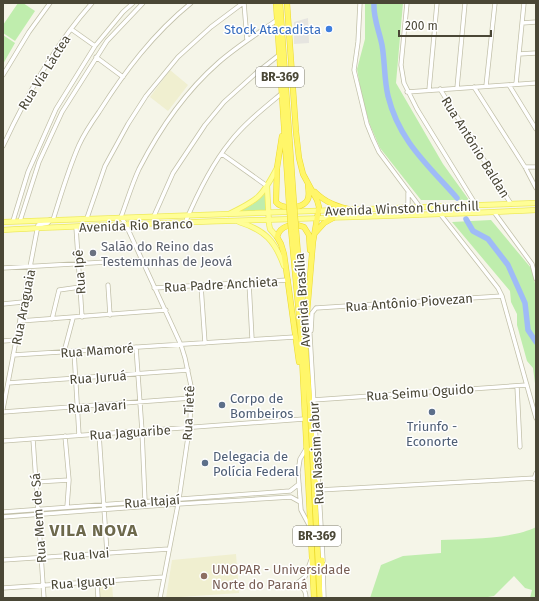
<svg xmlns="http://www.w3.org/2000/svg" width="539" height="601" viewBox="0 0 539 601" font-family="'Fira Sans',sans-serif">
	<rect width="100%" height="100%" fill="#f5f5e8"/>
	<path fill="#f0efd0" d="M 170,70 L 188,85 L 168,111 L 150,97 Z
		M 236,554 L 239,593 L 166,598 L 172,560 Z
		M 112,583 L 113,598 L 99,598 L 98,585 Z"/>
	<path fill="#bfedad" d="M 18,3 L 23,3 L 35,11 L 15,41 L 3,33 L 3,25 Z
		M 365,3 L 403,3 L 396,83 L 443,164 L 469,200 L 421,200 L 380,148 L 370,125 L 362,98 L 357,69 L 365,39 Z
		M 3,35 L 15,43 L 3,64 Z
		M 267,192 L 266,210 L 239,212 L 253,204 Z
		M 491,220 L 531,268 L 536,287 L 536,391 L 533,368 L 527,361 L 517,325 L 517,314 L 511,302 L 510,291 L 452,222 Z
		M 536,527 L 536,598 L 530,598 L 532,590 L 525,588 L 514,576 L 494,596 L 482,598 L 370,598 L 381,565 L 403,556 L 441,553 L 441,540 C 467,539 513,539 536,527 Z"/>
	<path fill="#e6e5e0" d="M 308,18 L 309,43 L 294,44 L 294,22 Z"/>
	<g fill="none" stroke-linecap="round" stroke-linejoin="round">
		<path stroke="#9fbbf7" stroke-width="5.5" d="M 374,3 C 373,18 379,30 382,45 C 385,62 384,79 388,96 C 399,141 428,165 457,198
			M 466,219 L 473,231 L 488,239 L 508,265 L 525,303 L 528,330 L 536,342"/>
		<g stroke="#c2c0a9" stroke-width="5">
			<path id="minor" d="M 244,3 L 247,40
				M 360,3 L 358,42 L 354,70 L 367,124 L 373,139 L 379,152 L 420,207
				M 407,3 L 401,65 L 404,83 L 417,109 L 476,205
				M 522,23 L 536,22
				M 71,29 L 95,46
				M 519,54 L 536,53
				M 96,57 L 123,77
				M 3,75 L 29,32 L 50,3
				M 516,84 L 524,3
				M 509,85 L 536,129
				M 486,86 L 495,3
				M 474,87 L 525,167 L 536,188
				M 457,88 L 465,3
				M 440,89 L 511,204
				M 429,90 L 437,3
				M 407,92 L 536,83
				M 3,146 C 27,94 54,46 92,3
				M 222,154 L 267,186
				M 525,167 L 536,167
				M 402,208 L 408,204 L 408,193
				M 494,212 L 532,264 L 536,279
				M 441,215 L 498,288 L 502,296 L 536,418
				M 154,216 L 173,173 L 205,125 L 224,102 L 255,74 L 279,55
				M 87,218 L 105,166 L 128,124 L 146,96 L 178,57 L 211,27 L 243,3
				M 53,220 C 61,195 68,170 79,145 C 84,134 92,122 99,112 C 125,71 153,34 191,3
				M 13,221 L 28,172 L 56,109 L 95,46 L 123,12 L 133,3
				M 20,221 L 39,162 L 62,112 L 107,41 L 143,3
				M 185,223 C 196,197 212,164 230,142 C 244,124 263,109 281,94
				M 76,227 L 82,317
				M 3,268 L 142,260
				M 249,283 L 252,339
				M 108,285 L 110,315
				M 201,286 L 205,343
				M 154,288 L 288,280
				M 3,304 L 23,302
				M 316,308 L 502,296
				M 309,318 L 323,561
				M 52,319 L 59,290 L 80,287
				M 20,321 L 166,310
				M 311,331 L 312,313 L 316,308
				M 3,341 L 16,340
				M 136,347 L 142,431 L 145,501
				M 74,351 L 79,435
				M 64,352 L 73,318
				M 13,355 L 295,337
				M 8,383 L 188,370
				M 517,386 L 520,447
				M 313,400 L 527,385
				M 3,409 L 38,225 L 48,223 L 50,220
				M 3,412 L 191,398
				M 99,434 L 107,553
				M 65,436 L 69,480 L 67,507
				M 33,439 L 44,598
				M 3,441 L 304,419
				M 306,449 L 300,459 L 298,472 L 301,510 L 309,525
				M 534,479 L 536,473
				M 36,482 L 69,480
				M 319,490 L 536,478
				M 3,512 L 290,491 L 299,484
				M 3,517 L 178,504 L 291,497 L 300,502
				M 3,560 L 169,549
				M 323,569 L 324,598
				M 97,581 L 98,598
				M 291,584 C 300,584 306,589 306,598
				M 296,584 L 305,577 L 311,560
				M 3,588 L 164,577
				M 160,598 L 179,499 L 190,423 L 191,386 L 185,358 L 181,345 L 126,225 L 121,217 C 127,201 132,184 139,169 C 159,130 185,92 218,63 C 236,47 257,34 277,20"/>
		</g>
		<g stroke="#efeb5c" stroke-width="6">
			<path id="major" d="M 267,186 L 269,224 L 270,229 L 277,237
				M 229,214 C 258,200 262,197 277,168
				M 3,222 L 536,203
				M 239,222 C 265,230 275,241 284,266
				M 3,230 C 181,220 358,219 536,210"/>
		</g>
		<g stroke="#ecda2b" stroke-width="6">
			<path id="highway" d="M 276,3 L 289,204
				M 280,3 L 294,204
				M 287,3 L 296,132 L 299,158 L 303,174 L 317,200 L 319,207 L 313,242 L 306,325
				M 282,136 L 277,168 L 276,202 C 281,209 300,209 306,202 C 310,198 309,192 308,186
				M 315,192 C 326,203 338,207 353,210
				M 291,229 L 301,337 L 314,598
				M 296,229 L 310,407 L 320,598
				M 315,233 L 324,223 L 333,218
				M 299,362 L 284,254 L 281,244 L 277,237 C 280,225 293,223 304,227 L 309,235 L 310,250
				M 315,481 L 319,490
				M 321,571 L 322,560"/>
		</g>
		<use href="#minor" stroke="#fff" stroke-width="3.5"/>
		<use href="#major" stroke="#fffe97" stroke-width="4.5"/>
		<use href="#highway" stroke="#fff669" stroke-width="5"/>
		<g stroke="#ecda2b" stroke-width="6" stroke-linecap="butt">
			<path id="highway-bridge" d="M 289,204 L 291,229
				M 294,204 L 296,229"/>
		</g>
		<use href="#highway-bridge" stroke="#fff669" stroke-width="5"/>
	</g>
	<circle fill="#3f7fe0" stroke="#fff" stroke-width="1.5" cx="329" cy="29" r="4"/>
	<circle fill="#6b7280" stroke="#fff" stroke-width="1.5" cx="93" cy="253" r="4"/>
	<g fill="#5c6f8a" stroke="#fff" stroke-width="1.5">
		<circle cx="222" cy="405" r="4"/>
		<circle cx="432" cy="412" r="4"/>
		<circle cx="205" cy="463" r="4"/>
	</g>
	<circle fill="#8d6e63" stroke="#fff" stroke-width="1.5" cx="204" cy="576" r="4"/>
	<g text-anchor="middle" stroke-width="3" stroke-linejoin="round" paint-order="stroke">
		<g fill="#fff" stroke="#807e72" stroke-width="1">
			<rect x="256" y="67" width="48" height="20" rx="3"/>
			<rect x="293" y="526" width="48" height="20" rx="3"/>
		</g>
		<g font-size="12" font-weight="bold" fill="#4a4736">
			<text x="280" y="81">BR-369</text>
			<text x="317" y="540">BR-369</text>
		</g>
		<g font-size="13" fill="#366cbe" stroke="#fff" text-anchor="end">
			<text x="321" y="34">Stock Atacadista</text>
		</g>
		<g font-size="13" fill="#4a4736" stroke="#fff">
			<text transform="translate(44 72) rotate(-58)" y="5">Rua Via Láctea</text>
			<text transform="translate(476 147) rotate(58)" y="5">Rua Antônio Baldan</text>
			<text transform="translate(402 208) rotate(-2)" y="5">Avenida Winston Churchill</text>
			<text transform="translate(136 225) rotate(-2)" y="5">Avenida Rio Branco</text>
			<text transform="translate(79 272) rotate(-94)" y="5">Rua Ipê</text>
			<text transform="translate(221 284) rotate(-3)" y="5">Rua Padre Anchieta</text>
			<text transform="translate(302 300) rotate(-94)" y="5">Avenida Brasília</text>
			<text transform="translate(409 302) rotate(-4)" y="5">Rua Antônio Piovezan</text>
			<text transform="translate(23 307) rotate(-79)" y="5">Rua Araguaia</text>
			<text transform="translate(97 350) rotate(-4)" y="5">Rua Mamoré</text>
			<text transform="translate(98 377) rotate(-4)" y="5">Rua Juruá</text>
			<text transform="translate(420 392) rotate(-4)" y="5">Rua Seimu Oguido</text>
			<text transform="translate(97 406) rotate(-4)" y="5">Rua Javari</text>
			<text transform="translate(188 413) rotate(-87)" y="5">Rua Tietê</text>
			<text transform="translate(130 432) rotate(-4)" y="5">Rua Jaguaribe</text>
			<text transform="translate(316 453) rotate(-93)" y="5">Rua Nassim Jabur</text>
			<text transform="translate(152 501) rotate(-4)" y="5">Rua Itajaí</text>
			<text transform="translate(38 518) rotate(-94)" y="5">Rua Mem de Sá</text>
			<text transform="translate(86 554) rotate(-4)" y="5">Rua Ivai</text>
			<text transform="translate(83 582) rotate(-4)" y="5">Rua Iguaçu</text>
		</g>
		<g font-size="13" fill="#5b616d" stroke="#fff" text-anchor="start">
			<text x="101" y="251">Salão do Reino das<tspan x="101" dy="15">Testemunhas de Jeová</tspan></text>
		</g>
		<g font-size="13" fill="#4e5e75" stroke="#fff" text-anchor="start">
			<text x="230" y="403">Corpo de<tspan x="230" dy="15">Bombeiros</tspan></text>
			<text x="432" y="431" text-anchor="middle">Triunfo -<tspan x="432" dy="15">Econorte</tspan></text>
			<text x="213" y="461">Delegacia de<tspan x="213" dy="15">Polícia Federal</tspan></text>
		</g>
		<g font-size="13" fill="#785e54" stroke="#fff" text-anchor="start">
			<text x="212" y="574">UNOPAR - Universidade<tspan x="212" dy="15">Norte do Paraná</tspan></text>
		</g>
		<g font-size="17" font-weight="bold" letter-spacing="1" fill="#6d694c" stroke="#fff">
			<text x="94" y="536">VILA NOVA</text>
		</g>
	</g>
	<rect width="539" height="601" fill="none" stroke="#4a4736" stroke-width="8"/>
	<path d="M399 30v6h92v-6" fill="none" stroke="#4a4736" stroke-width="2"/>
	<text x="405" y="30" font-size="12" fill="#4a4736" stroke="#ffffff" stroke-width="3" paint-order="stroke">200 m</text>
</svg>
